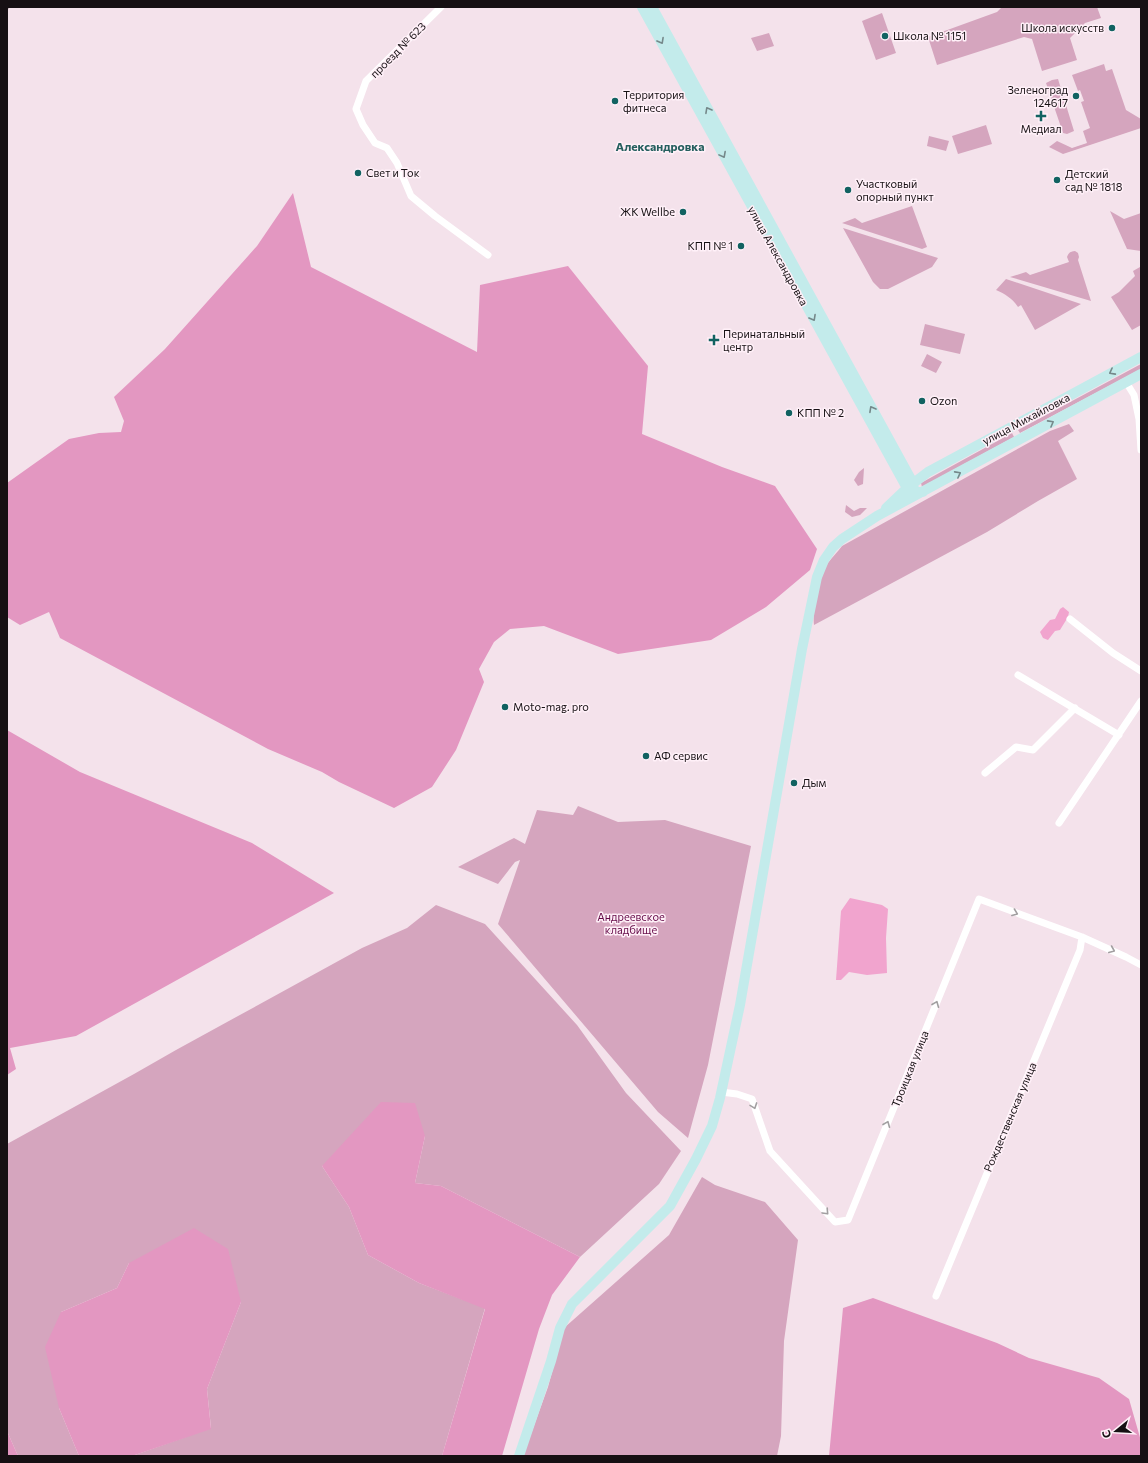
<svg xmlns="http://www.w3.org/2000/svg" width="1148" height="1463" viewBox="0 0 1148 1463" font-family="Commissioner,sans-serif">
	<rect width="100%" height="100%" fill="#f4e2eb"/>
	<path fill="#d5a5be" d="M 1002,7 L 1097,7 L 1101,18 L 1085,23 L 1070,38 L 1077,60 L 1042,71 L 1032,39 L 1024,37 L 937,65 L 928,37 L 997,12 Z
		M 882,13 L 896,53 L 876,60 L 862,21 Z
		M 769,33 L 774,46 L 757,51 L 751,38 Z
		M 1104,64 L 1106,71 L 1112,69 L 1126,110 L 1141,119 L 1141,128 L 1063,154 L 1049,147 L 1057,141 L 1072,148 L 1087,143 L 1083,131 L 1090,128 L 1081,102 L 1084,101 L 1080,90 L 1078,91 L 1072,75 Z
		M 1058,79 L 1074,131 L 1067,134 L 1063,133 L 1046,83 L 1052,80 Z
		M 986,125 L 992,144 L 958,154 L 952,136 Z
		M 929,136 L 949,141 L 946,151 L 927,146 Z
		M 912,206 L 927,247 L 922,249 L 842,223 L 855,218 L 862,223 Z
		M 1110,211 L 1124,219 L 1141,213 L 1141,251 L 1127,249 Z
		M 843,228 L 938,258 L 932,267 L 888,289 L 880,289 L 873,282 Z
		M 1075,251 L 1078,253 L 1079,257 L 1078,260 L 1091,301 L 1010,277 L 1026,272 L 1030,275 L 1069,262 L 1067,257 C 1069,252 1070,252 1075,251 Z
		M 1140,267 L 1141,325 L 1132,330 L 1111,297 L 1119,292 L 1135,276 L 1133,271 Z
		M 1006,279 L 1081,304 L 1035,330 L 1021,305 L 1018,307 C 1012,298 1005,294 996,290 Z
		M 925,324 L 965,334 L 960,354 L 920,345 Z
		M 927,354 L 942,362 L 936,373 L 921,366 Z
		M 1141,364 L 1141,369 L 1020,433 L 1018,430 Z
		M 1069,424 L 1074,431 L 1058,441 L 1077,479 L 1038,501 L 987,532 L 814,625 C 812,610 820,576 828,563 C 832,557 838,552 842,546 L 1050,431 Z
		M 1012,433 L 1014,437 L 922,487 L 921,483 Z
		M 864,468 L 863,484 L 858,486 L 854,480 L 859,472 Z
		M 846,505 L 854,511 L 860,508 L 867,508 L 860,515 L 852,517 L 845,512 Z
		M 578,806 L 618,822 L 665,820 L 751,846 L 708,1065 L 688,1138 L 658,1112 L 498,924 L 520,860 L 515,862 L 498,884 L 458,867 L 514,838 L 525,844 L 537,810 L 573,815 Z
		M 436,905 L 485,924 L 577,1025 L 626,1093 L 681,1151 L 659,1184 L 580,1257 L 441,1186 L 415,1183 L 425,1136 L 322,1166 L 349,1207 L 368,1255 L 419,1283 L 485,1308 L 442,1456 L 132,1456 L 211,1428 L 207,1389 L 241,1302 L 129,1263 L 117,1288 L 61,1312 L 59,1408 L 79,1456 L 18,1456 L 7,1431 L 7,1144 L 134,1074 L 176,1050 L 362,948 L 407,928 Z
		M 702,1177 L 715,1185 L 765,1202 L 798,1240 L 784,1341 L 781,1436 L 777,1456 L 523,1456 L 548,1387 L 564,1328 L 669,1235 Z"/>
	<path fill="#e397c1" d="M 293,193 L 311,267 L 477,352 L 480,285 L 568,266 L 648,366 L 642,434 L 722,467 L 775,486 L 817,549 L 810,570 L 766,607 L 711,640 L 618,654 L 544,626 L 510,629 L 494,642 L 479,669 L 484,682 L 456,750 L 432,787 L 394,808 L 339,782 L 322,772 L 268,749 L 60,638 L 49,612 L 20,625 L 7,617 L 7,483 L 69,439 L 99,433 L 121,432 L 124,421 L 114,397 L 165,349 L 257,246 Z
		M 7,730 L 80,772 L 252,843 L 334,893 L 76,1036 L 10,1048 L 16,1069 L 7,1075 Z
		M 381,1102 L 415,1103 L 425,1136 L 415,1183 L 441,1186 L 580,1257 L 552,1295 L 539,1329 L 502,1456 L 442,1456 L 485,1309 L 419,1283 L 368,1255 L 349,1207 L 322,1166 Z
		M 194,1228 L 228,1249 L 241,1302 L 207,1389 L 211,1429 L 132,1456 L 79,1456 L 59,1408 L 45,1347 L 61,1312 L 117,1288 L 129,1263 Z
		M 873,1298 L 997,1343 L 1029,1358 L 1099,1378 L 1129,1399 L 1141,1441 L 1141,1456 L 829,1456 L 843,1308 Z
		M 7,1431 L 18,1456 L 7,1456 Z"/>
	<path fill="#f1a4ce" d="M 1063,607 L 1069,612 L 1068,617 L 1060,630 L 1055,631 L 1048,640 L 1043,638 L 1040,632 L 1050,620 L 1055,619 L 1060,609 Z
		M 850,898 L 882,905 L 888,909 L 886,938 L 887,973 L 867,975 L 849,972 L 841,980 L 836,980 L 841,911 Z"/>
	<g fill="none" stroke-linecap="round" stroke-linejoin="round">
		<path stroke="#fff" stroke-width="7" d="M 441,7 L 366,81 L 356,109 L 363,125 L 375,143 L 387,148 L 397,163 L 411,196 L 435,216 L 488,255
			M 1126,382 L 1134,395 L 1139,419 L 1141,450
			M 1070,619 L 1113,653 L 1141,671
			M 1018,675 L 1119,735
			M 985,773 L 1016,747 L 1033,750 L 1075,708
			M 1059,823 L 1141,701
			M 721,1092 L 737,1094 L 752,1099 L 770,1151 L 835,1222 L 848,1220 L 979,899 L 1082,937 L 1126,957 L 1141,965
			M 936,1296 L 1080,950 L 1082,937"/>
		<path stroke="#c3ebeb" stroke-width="10" d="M 642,7 L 907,488 L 913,492 L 923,492
			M 652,7 L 913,483 L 914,490 L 911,497
			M 886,508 L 907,488 L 928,472 L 1141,357
			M 519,1456 L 551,1361 L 560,1328 L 572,1304 L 670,1206 L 696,1159 L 712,1126 L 720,1098 L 740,1005 L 802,649 L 817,577 L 824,560 L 833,547 L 842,539 L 877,516 L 1141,374"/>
		<path stroke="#7b7075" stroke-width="2" stroke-dasharray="6 3" stroke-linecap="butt" d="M 7,9 L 8,7"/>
	</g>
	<defs><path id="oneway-chevron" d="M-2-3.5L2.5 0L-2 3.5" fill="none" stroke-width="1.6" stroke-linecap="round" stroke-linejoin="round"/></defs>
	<g stroke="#75888a">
		<use href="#oneway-chevron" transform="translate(661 41) rotate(61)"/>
		<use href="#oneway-chevron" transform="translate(708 110) rotate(-119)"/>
		<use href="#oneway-chevron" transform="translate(723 155) rotate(62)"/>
		<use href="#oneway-chevron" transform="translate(813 318) rotate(61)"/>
		<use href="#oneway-chevron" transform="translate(1112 372) rotate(152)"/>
		<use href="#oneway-chevron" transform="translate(872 409) rotate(-119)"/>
		<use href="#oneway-chevron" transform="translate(1051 423) rotate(-29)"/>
		<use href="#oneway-chevron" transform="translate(958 474) rotate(-28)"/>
	</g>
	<g stroke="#a29fa1">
		<use href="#oneway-chevron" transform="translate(1015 913) rotate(21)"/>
		<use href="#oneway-chevron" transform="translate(1112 950) rotate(23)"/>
		<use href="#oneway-chevron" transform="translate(936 1004) rotate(-68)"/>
		<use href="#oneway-chevron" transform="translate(754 1106) rotate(70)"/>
		<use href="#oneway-chevron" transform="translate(887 1124) rotate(-68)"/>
		<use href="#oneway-chevron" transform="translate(826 1212) rotate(47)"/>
	</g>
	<g fill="#116261" stroke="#fff0f8" stroke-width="1.5">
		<circle cx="1112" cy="28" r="4"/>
		<circle cx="885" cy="36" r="4"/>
		<circle cx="1076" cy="96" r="4"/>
		<circle cx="615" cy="101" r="4"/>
		<path d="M1039 110h4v4h4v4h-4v4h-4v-4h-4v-4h4z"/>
		<circle cx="358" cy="173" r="4"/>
		<circle cx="1057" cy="180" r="4"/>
		<circle cx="848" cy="190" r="4"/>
		<circle cx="683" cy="212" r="4"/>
		<circle cx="741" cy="246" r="4"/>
		<path d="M712 334h4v4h4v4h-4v4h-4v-4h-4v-4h4z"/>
		<circle cx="922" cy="401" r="4"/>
		<circle cx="789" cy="413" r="4"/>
		<circle cx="505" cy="707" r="4"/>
		<circle cx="646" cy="756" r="4"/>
		<circle cx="794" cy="783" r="4"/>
	</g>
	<g text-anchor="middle" stroke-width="3" stroke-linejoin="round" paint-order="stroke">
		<g font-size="11" fill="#161013" stroke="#fff0f8" text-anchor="start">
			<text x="1104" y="32" text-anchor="end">Школа искусств</text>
			<text x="893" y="40">Школа № 1151</text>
			<text x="1068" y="94" text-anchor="end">Зеленоград<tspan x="1068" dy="13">124617</tspan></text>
			<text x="623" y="99">Территория<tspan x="623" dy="13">фитнеса</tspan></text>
			<text x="1041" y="133" text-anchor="middle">Медиал</text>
			<text x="366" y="177">Свет и Ток</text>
			<text x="1065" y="178">Детский<tspan x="1065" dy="13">сад № 1818</tspan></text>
			<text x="856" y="188">Участковый<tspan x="856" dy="13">опорный пункт</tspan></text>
			<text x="675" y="216" text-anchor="end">ЖК Wellbe</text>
			<text x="733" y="250" text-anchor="end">КПП № 1</text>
			<text x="723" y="338">Перинатальный<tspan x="723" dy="13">центр</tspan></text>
			<text x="930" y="405">Ozon</text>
			<text x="797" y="417">КПП № 2</text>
			<text x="513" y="711">Moto-mag. pro</text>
			<text x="654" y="760">АФ сервис</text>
			<text x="802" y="787">Дым</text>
		</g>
		<g font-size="11" fill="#161013" stroke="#fff0f8">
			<text transform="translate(398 50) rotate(-45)" y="4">проезд № 623</text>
			<text transform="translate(778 256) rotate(61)" y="4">улица Александровка</text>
			<text transform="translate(1026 419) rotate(-28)" y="4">улица Михайловка</text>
			<text transform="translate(910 1069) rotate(-68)" y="4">Троицкая улица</text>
			<text transform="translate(1010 1117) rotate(-67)" y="4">Рождественская улица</text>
		</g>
		<g font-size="11" fill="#640947" stroke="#fff0f8">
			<text x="631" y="921">Андреевское<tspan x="631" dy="13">кладбище</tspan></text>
		</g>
		<g font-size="12" font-weight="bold" fill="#255f5e" stroke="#fff0f8">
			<text x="660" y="151">Александровка</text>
		</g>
	</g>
	<rect width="1148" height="1463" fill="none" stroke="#161013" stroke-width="16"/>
	<g transform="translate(1116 1431) rotate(252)" stroke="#fff0f8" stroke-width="3" paint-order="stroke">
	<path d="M0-3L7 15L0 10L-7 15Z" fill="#161013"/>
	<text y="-6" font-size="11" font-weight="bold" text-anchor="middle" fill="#161013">С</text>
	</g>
</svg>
